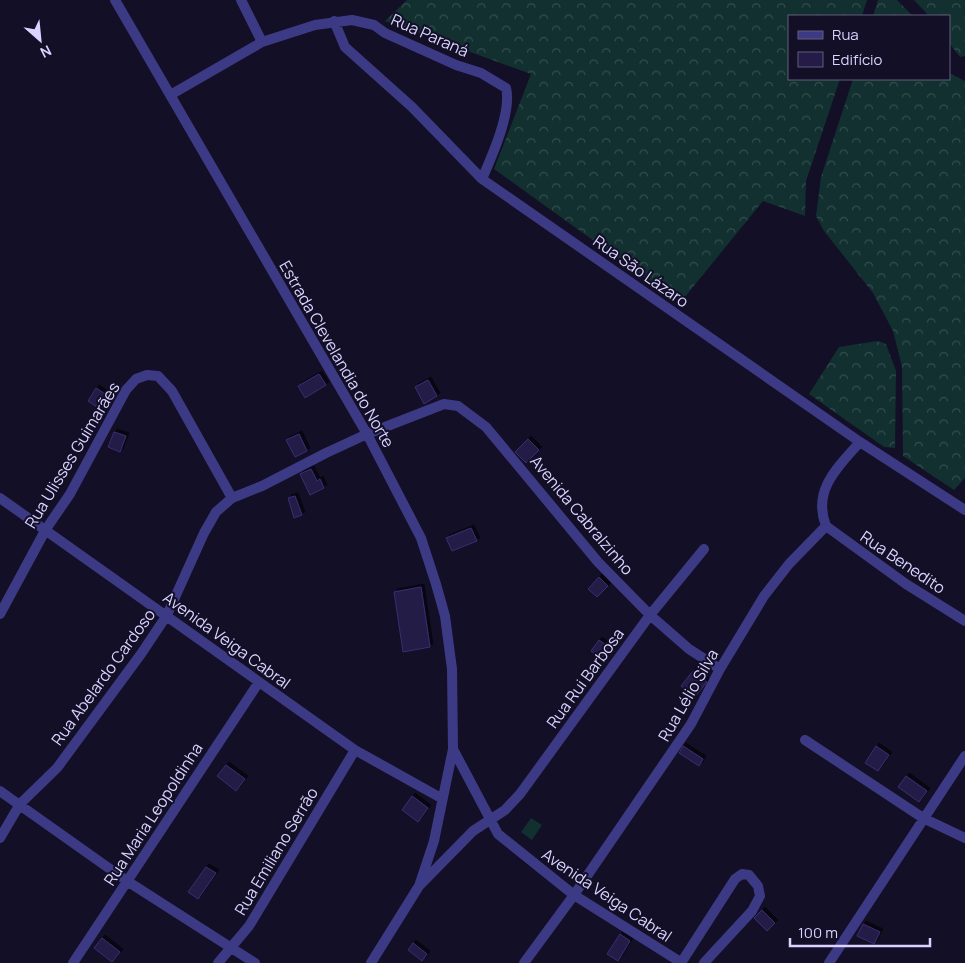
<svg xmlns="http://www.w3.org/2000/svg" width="965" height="963" viewBox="0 0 965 963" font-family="Manrope,sans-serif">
	<defs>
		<pattern id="forest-crowns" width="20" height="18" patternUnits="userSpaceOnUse" patternTransform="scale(1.25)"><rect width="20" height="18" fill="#12302f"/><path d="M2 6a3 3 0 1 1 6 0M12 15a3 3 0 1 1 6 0" fill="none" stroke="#344d4e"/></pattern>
		<filter id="shadow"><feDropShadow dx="3" dy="-3" stdDeviation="0" flood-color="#0009"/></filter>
	</defs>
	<rect width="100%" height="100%" fill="#130f26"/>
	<path fill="url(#forest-crowns)" d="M 407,0 L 867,0 L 862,16 L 789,16 L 789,79 L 840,79 L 806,181 L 805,216 L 763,201 L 680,303 L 494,169 L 531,74 L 385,21 Z
		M 878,0 L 897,0 L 913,16 L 873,16 Z
		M 914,0 L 965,0 L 965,56 L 960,57 L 949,43 L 949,16 L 929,16 Z
		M 949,73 L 965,81 L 965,478 L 954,490 L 903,456 L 902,367 L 893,331 L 873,293 L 824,231 L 816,216 L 821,177 L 853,79 L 949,79 Z
		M 877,341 L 886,344 L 896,371 L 895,448 L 884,447 L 809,394 L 839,347 Z"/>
	<path fill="#12302f" d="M 531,818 L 542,825 L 532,840 L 521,832 Z"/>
	<path fill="#241b47" stroke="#3b2d73" filter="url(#shadow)" d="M 319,374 L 326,385 L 305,398 L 298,386 Z
		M 428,380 L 437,396 L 424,404 L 415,387 Z
		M 96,388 L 110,397 L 101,410 L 88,401 Z
		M 114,432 L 126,436 L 120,452 L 108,447 Z
		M 299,434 L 307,451 L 295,457 L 286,440 Z
		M 528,439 L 539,450 L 526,463 L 515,452 Z
		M 311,469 L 317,481 L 320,479 L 324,488 L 310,495 L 300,474 Z
		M 295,496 L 302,515 L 294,518 L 288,498 Z
		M 471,528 L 477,541 L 452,551 L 446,538 Z
		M 599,577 L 608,586 L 597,597 L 588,589 Z
		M 421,587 L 430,647 L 403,652 L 394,592 Z
		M 599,640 L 609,647 L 601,658 L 591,651 Z
		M 693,671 L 707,682 L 695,697 L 681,686 Z
		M 683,746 L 703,759 L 699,766 L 679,753 Z
		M 876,746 L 889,755 L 878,771 L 865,763 Z
		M 226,765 L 245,779 L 236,791 L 217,776 Z
		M 906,776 L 927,791 L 919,802 L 898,787 Z
		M 412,796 L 428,808 L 418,822 L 402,810 Z
		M 206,867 L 216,873 L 198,899 L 188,892 Z
		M 762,910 L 775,923 L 767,931 L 754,918 Z
		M 863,924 L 880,932 L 874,944 L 857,936 Z
		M 620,934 L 630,941 L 618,961 L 607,954 Z
		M 102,938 L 120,952 L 112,962 L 94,948 Z
		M 413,943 L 427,954 L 422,961 L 408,950 Z"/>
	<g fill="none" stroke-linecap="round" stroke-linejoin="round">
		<path stroke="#3d3a85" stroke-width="10" d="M 115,0 L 367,434 L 421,538 L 436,584 L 445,616 L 452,669 L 453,749 L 434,841 L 419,886 L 371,963
			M 241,0 L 262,42
			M 334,21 L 345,47 L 412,107 L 482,179 L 860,442 L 965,510
			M 172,94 L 262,42 L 315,25 L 352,20 L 374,25 L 385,33 L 456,65 L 481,73 L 506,88 C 512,112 492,156 482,179
			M 0,498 L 355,750 L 441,798
			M 826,526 L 906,584 L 965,621
			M 826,526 C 812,490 838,467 860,442
			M 0,614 L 46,529 L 70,494 L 126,390 L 136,379 L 147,375 L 158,376 L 172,391 L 232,498
			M 805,740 L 923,818 L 965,838
			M 453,749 L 498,834 L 574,895 L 682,963
			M 0,791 L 127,881 L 255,963
			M 0,838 L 20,804 L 57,768 L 141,654 L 167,615 L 204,533 L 216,512 L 232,498 L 262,486 L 326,453 L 367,434 L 444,404 L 458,406 L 486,427 L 598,562 L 650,615 L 689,649 L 720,669
			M 420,885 L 473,831 L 505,810 L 520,794 L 650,615 L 704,549
			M 73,963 L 259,682
			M 218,963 L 249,926 L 355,750
			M 524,963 L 574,895 L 691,724 L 720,669 L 764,596 L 789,564 L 826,526
			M 681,963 L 735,879 L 742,874 L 749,875 L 758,886 L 760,896 L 752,911 L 704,963
			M 829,963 L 965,756"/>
	</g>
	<g text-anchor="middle" stroke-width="4" stroke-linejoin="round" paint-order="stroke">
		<g font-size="16" fill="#d9d4ff" stroke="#130f26">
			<text transform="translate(430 35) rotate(24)" y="6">Rua Paraná</text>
			<text transform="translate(641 271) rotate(35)" y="6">Rua São Lázaro</text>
			<text transform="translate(337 354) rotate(60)" y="6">Estrada Clevelandia do Norte</text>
			<text transform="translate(72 455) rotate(-59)" y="6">Rua Ulisses Guimarães</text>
			<text transform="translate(582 515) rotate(50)" y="6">Avenida Cabralzinho</text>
			<text transform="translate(903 562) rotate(34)" y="6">Rua Benedito</text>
			<text transform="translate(227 640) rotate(36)" y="6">Avenida Veiga Cabral</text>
			<text transform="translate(103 677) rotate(-54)" y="6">Rua Abelardo Cardoso</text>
			<text transform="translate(585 678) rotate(-54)" y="6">Rua Rui Barbosa</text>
			<text transform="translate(688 695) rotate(-60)" y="6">Rua Lélio Silva</text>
			<text transform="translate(153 814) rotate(-57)" y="6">Rua Maria Leopoldinha</text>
			<text transform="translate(276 851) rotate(-59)" y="6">Rua Emiliano Serrão</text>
			<text transform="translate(607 895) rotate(34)" y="6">Avenida Veiga Cabral</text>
		</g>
	</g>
	<rect x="788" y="15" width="162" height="65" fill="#130f26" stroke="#625e7d"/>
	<rect x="798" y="31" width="25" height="8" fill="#3d3a85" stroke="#625e7d"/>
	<text x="832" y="40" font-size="15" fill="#d9d4ff">Rua</text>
	<rect x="798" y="52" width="25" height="15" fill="#241b47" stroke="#625e7d"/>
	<text x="832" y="65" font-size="15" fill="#d9d4ff">Edifício</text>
	<g transform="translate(40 40) rotate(153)" stroke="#130f26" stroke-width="4" paint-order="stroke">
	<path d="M0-4L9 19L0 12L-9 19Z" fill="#d9d4ff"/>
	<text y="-8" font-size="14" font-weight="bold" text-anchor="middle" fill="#d9d4ff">N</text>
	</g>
	<path d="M790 938v8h140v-8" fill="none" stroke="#d9d4ff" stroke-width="2.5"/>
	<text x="798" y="938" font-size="15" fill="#d9d4ff" stroke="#130f26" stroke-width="4" paint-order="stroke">100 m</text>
</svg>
